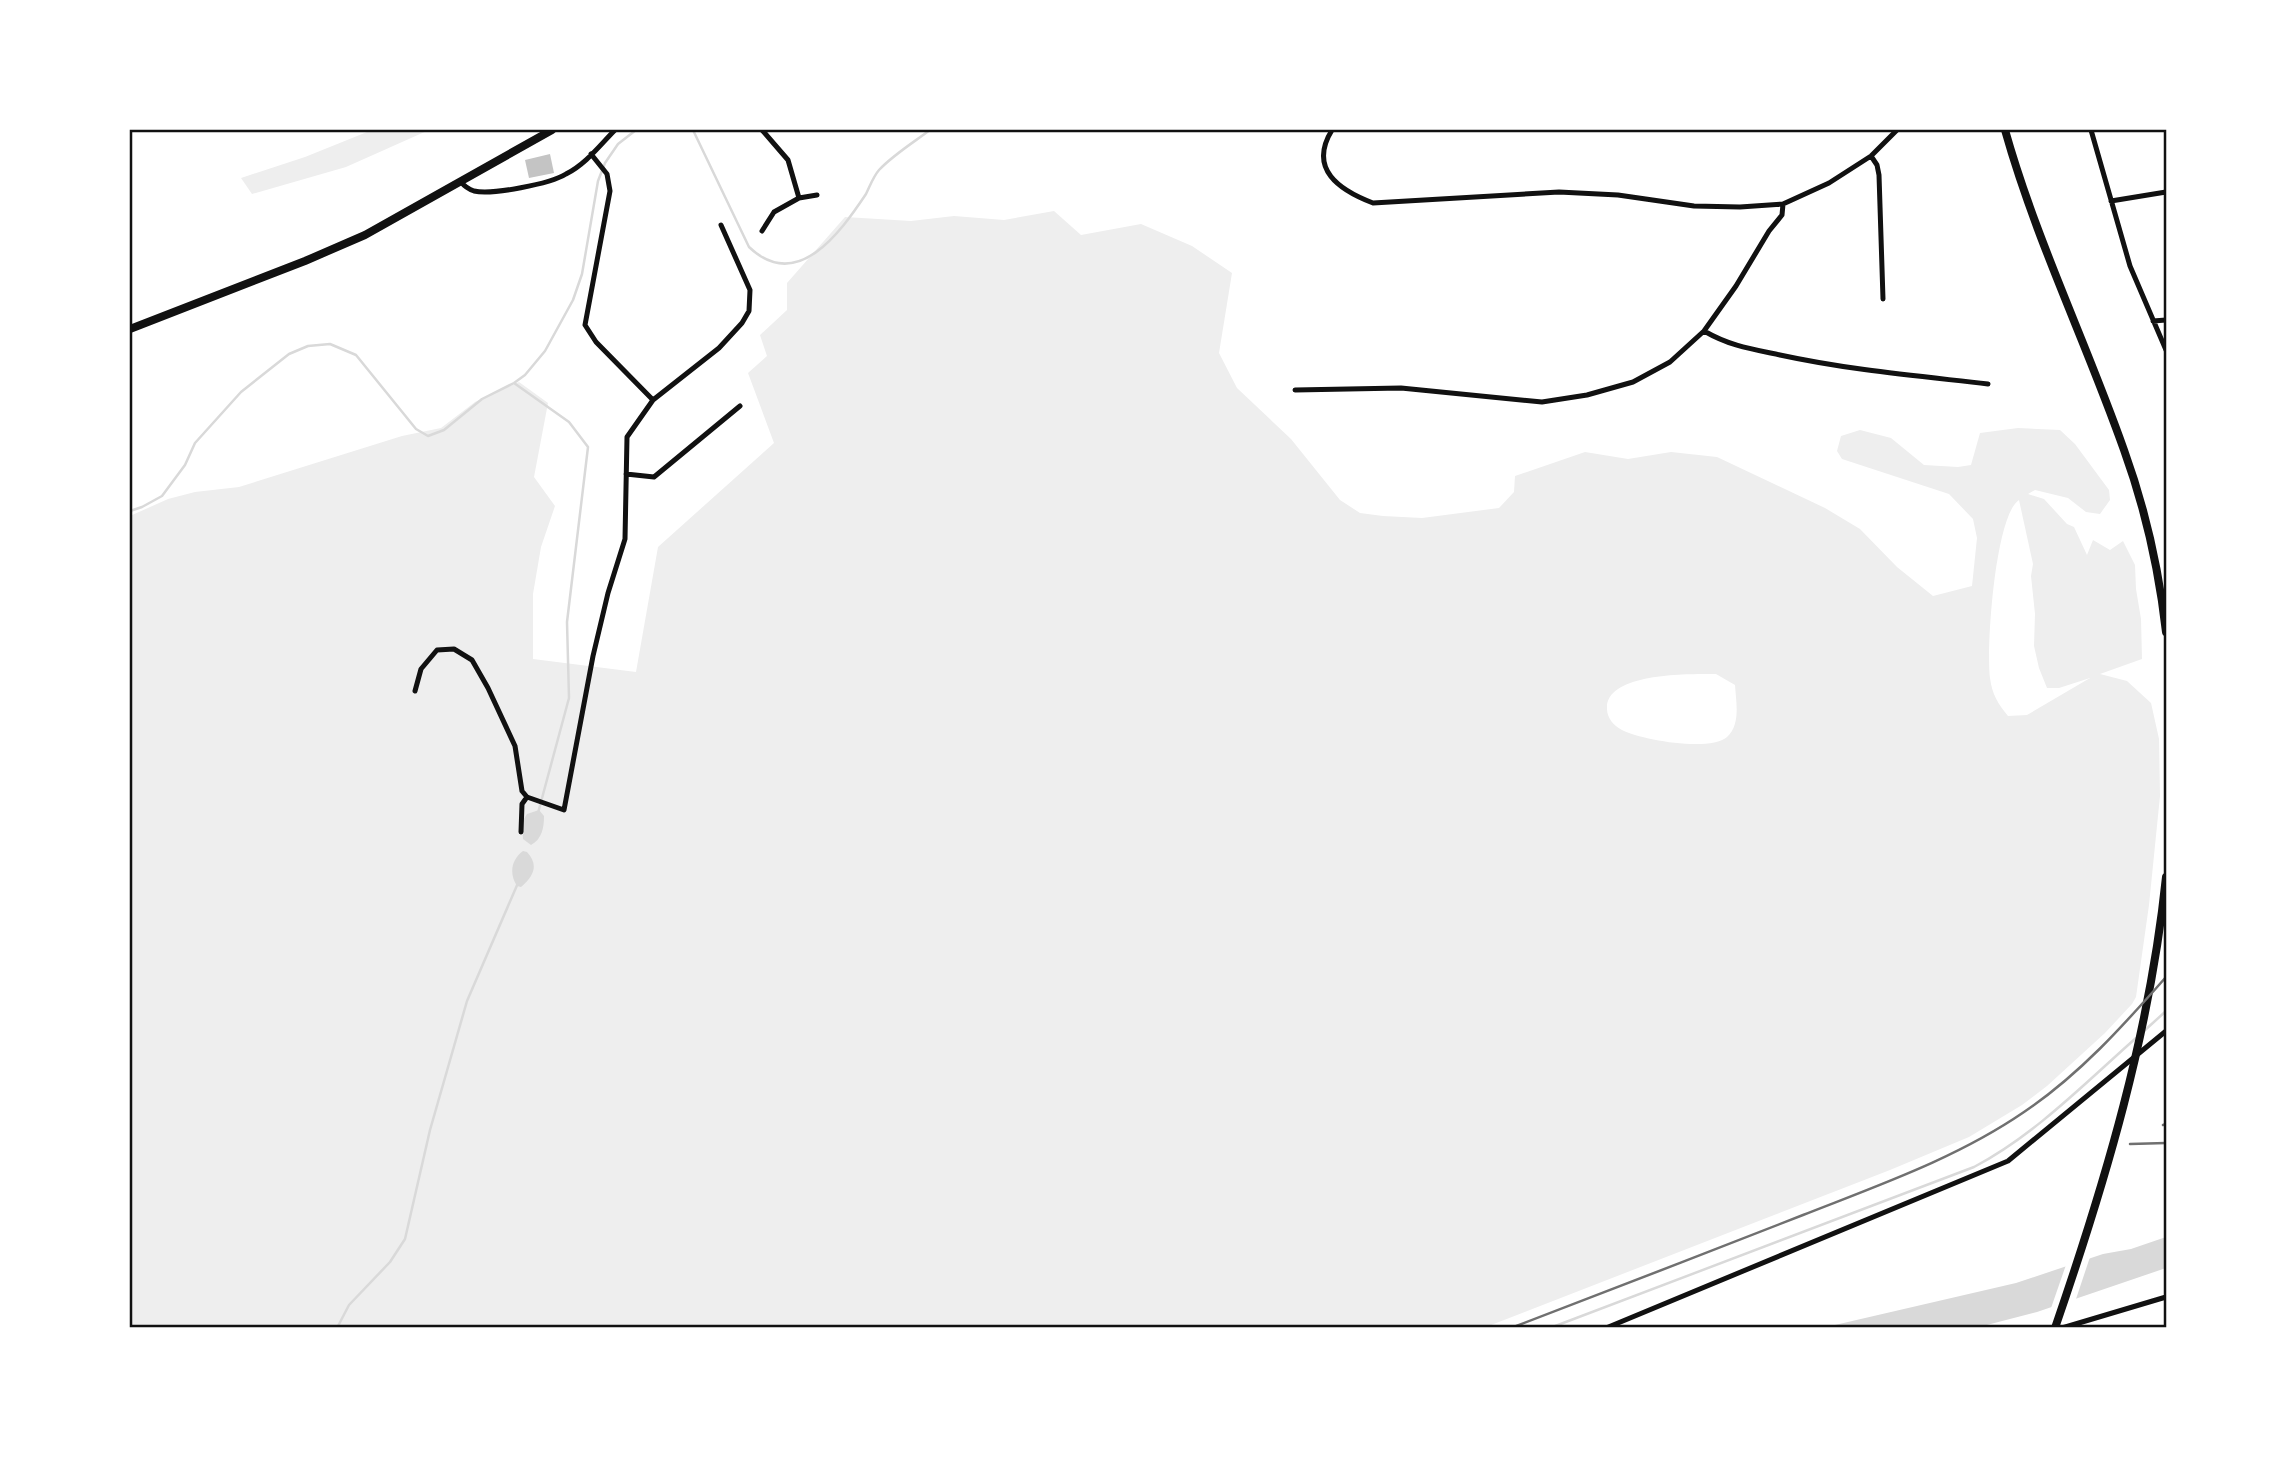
<svg xmlns="http://www.w3.org/2000/svg" width="2296" height="1457" viewBox="0 0 2296 1457" font-family="Raleway,sans-serif">
	<rect width="100%" height="100%" fill="#fff"/>
	<path fill="#eee" fill-rule="evenodd" d="M 372,130 L 429,130 L 346,167 L 252,194 L 241,178 L 305,157 Z
		M 1054,211 L 1081,235 L 1141,224 L 1192,246 L 1232,273 L 1219,353 L 1237,388 L 1291,439 L 1340,500 L 1360,513 L 1383,516 L 1422,518 L 1499,508 L 1514,492 L 1515,476 L 1585,452 L 1628,459 L 1671,452 L 1717,457 L 1825,508 L 1860,529 L 1897,567 L 1933,596 L 1972,586 L 1977,538 L 1973,519 L 1949,494 L 1842,459 L 1837,451 L 1841,436 L 1860,430 L 1891,438 L 1924,465 L 1958,467 L 1971,465 L 1980,433 L 2018,428 L 2060,430 L 2075,444 L 2109,490 L 2110,500 L 2100,514 L 2086,512 L 2068,498 L 2035,490 L 2028,494 L 2044,499 L 2067,524 L 2074,527 L 2087,555 L 2093,540 L 2110,550 L 2123,541 L 2135,565 L 2136,589 L 2141,619 L 2142,659 L 2100,674 L 2127,681 L 2151,703 L 2159,739 L 2160,796 L 2149,905 L 2136,997 L 2132,1004 L 2105,1033 L 2047,1086 L 2022,1105 L 1969,1137 L 1890,1170 L 1486,1327 L 130,1327 L 130,516 L 168,499 L 195,492 L 239,487 L 402,436 L 441,428 L 475,402 L 519,382 L 548,403 L 534,477 L 555,506 L 541,547 L 533,594 L 533,659 L 636,672 L 658,547 L 774,443 L 748,373 L 767,356 L 760,335 L 787,310 L 787,283 L 845,217 L 911,221 L 954,216 L 1004,220 ZM 2019,500 L 2033,564 L 2031,576 L 2035,614 L 2034,646 L 2039,668 L 2047,688 L 2059,688 L 2090,678 L 2027,715 L 2008,716 C 1998,704 1992,694 1990,678 C 1986,649 1995,515 2019,500 ZM 1716,674 L 1735,685 C 1736,702 1741,724 1727,737 C 1710,752 1641,740 1622,730 C 1614,726 1607,718 1607,709 C 1605,672 1691,674 1716,674 Z"/>
	<path fill="#d9d9d9" d="M 539,810 L 544,816 C 544,828 542,839 531,845 L 523,839 L 522,822 L 527,814 Z
		M 523,851 L 527,852 C 539,865 534,876 521,887 L 517,886 C 509,874 511,860 523,851 Z
		M 2166,1237 L 2166,1268 L 2037,1312 L 1979,1327 L 1822,1328 L 2016,1283 L 2103,1254 L 2131,1249 Z"/>
	<path fill="#fff" d="M 2091,1254 L 2075,1302 L 2050,1311 L 2067,1262 Z"/>
	<g fill="none" stroke-linecap="round" stroke-linejoin="round">
		<path stroke="#d9d9d9" stroke-width="2.5" d="M 693,130 L 749,247 C 797,293 840,233 866,194 C 870,186 873,177 879,170 C 893,155 914,142 930,130
			M 514,383 L 569,422 L 588,447 L 567,622 L 569,698 L 538,813
			M 130,511 L 142,507 L 162,496 L 185,465 L 195,443 L 241,392 L 289,354 L 308,346 L 330,344 L 356,355 L 416,429 L 428,436 L 444,430 L 482,399 L 514,383 L 525,375 L 545,351 L 573,300 L 582,274 L 598,181 L 605,163 L 618,144 L 636,130
			M 2144,1031 L 2166,1011
			M 337,1328 L 349,1305 L 390,1262 L 405,1239 L 430,1130 L 467,1001 L 518,883
			M 1550,1328 L 1974,1167 C 2036,1134 2084,1084 2136,1038"/>
	</g>
	<path fill="#c4c4c4" d="M 550,154 L 554,173 L 529,178 L 525,160 Z"/>
	<g fill="none" stroke-linecap="round" stroke-linejoin="round">
		<path stroke="#111" stroke-width="5" d="M 762,130 L 788,160 L 799,198 L 774,212 L 762,231
			M 1332,130 C 1308,169 1339,190 1373,203 L 1559,192 L 1618,195 L 1694,206 L 1740,207 L 1783,204 L 1829,183 L 1871,156 L 1897,130
			M 2091,130 L 2130,266 L 2166,350
			M 1871,156 L 1877,165 L 1879,175 L 1883,299
			M 461,182 C 465,187 468,189 474,191 C 492,195 550,184 566,174 C 586,164 600,145 615,130
			M 799,198 L 817,195
			M 2111,201 L 2166,192
			M 2153,321 L 2166,320
			M 1704,331 C 1730,346 1751,349 1780,355 C 1849,370 1919,376 1988,384
			M 1295,390 L 1401,388 L 1542,402 L 1587,395 L 1633,382 L 1670,362 L 1704,331 L 1736,286 L 1769,231 L 1782,215 L 1783,204
			M 653,400 L 719,348 L 742,323 L 749,311 L 750,290 L 721,225
			M 626,474 L 654,477 L 740,406
			M 415,691 L 421,669 L 437,650 L 454,649 L 472,660 L 488,688 L 515,746 L 522,791 L 527,797 L 564,810 L 593,656 L 608,593 L 625,539 L 627,437 L 653,400 L 596,342 L 585,325 L 610,191 L 607,174 L 591,154
			M 521,832 L 522,804 L 527,797
			M 1606,1328 L 2008,1161 L 2166,1031
			M 2062,1328 L 2166,1297"/>
		<path stroke="#111" stroke-width="8" d="M 2005,130 C 2036,240 2086,342 2124,450 C 2145,508 2159,570 2166,632
			M 130,329 L 305,261 L 365,235 L 552,130
			M 2055,1328 C 2106,1180 2150,1032 2166,877"/>
		<path stroke="#707070" stroke-width="2.5" d="M 2163,1125 L 2166,1124
			M 2130,1144 L 2166,1143
			M 1511,1328 C 1608,1291 1706,1253 1803,1215 C 1879,1185 1957,1158 2024,1112 C 2079,1075 2123,1026 2166,977"/>
	</g>
	<rect width="2296" height="1457" fill="none" stroke="#ffffff" stroke-width="262"/>
	<rect x="131" y="131" width="2034" height="1195" fill="none" stroke="#111" stroke-width="2.5"/>
</svg>
